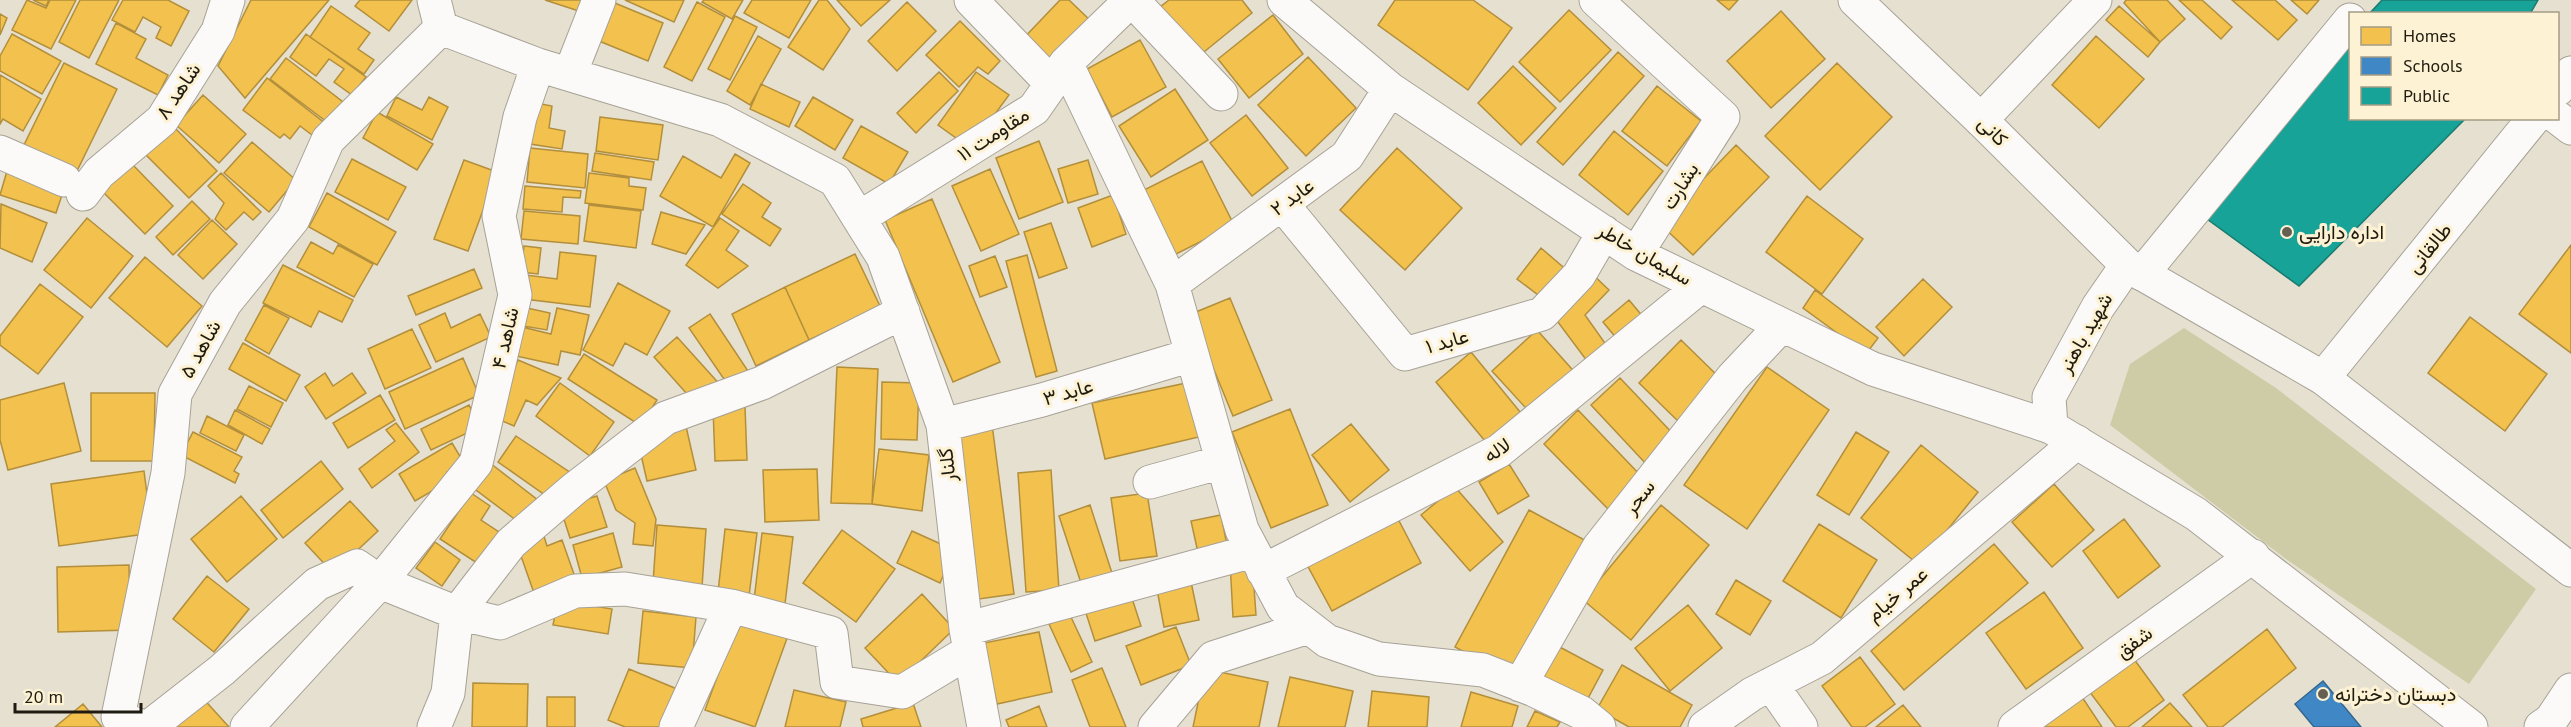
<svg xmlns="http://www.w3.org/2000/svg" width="2571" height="727" viewBox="0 0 2571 727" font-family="'PT Sans',Vazirmatn,sans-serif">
	<rect width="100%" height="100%" fill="#e6e0d0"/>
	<path fill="#cdcca7" d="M 2184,328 L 2276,388 L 2536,589 L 2469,684 L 2286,559 L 2110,425 L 2130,364 Z"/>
	<path fill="#f2c14e" stroke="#b38f3b" stroke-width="1.5" d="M 27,0 L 46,8 L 50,0 L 76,0 L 51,49 L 12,30 Z
		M 33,0 L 49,0 L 46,6 Z
		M 80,0 L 119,0 L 89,58 L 59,42 Z
		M 123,0 L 168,0 L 189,11 L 171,46 L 156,38 L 161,27 L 143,17 L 135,32 L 112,20 Z
		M 251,0 L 329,0 L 245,98 L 218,66 Z
		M 360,0 L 412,0 L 389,31 L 355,6 Z
		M 545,0 L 589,0 L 585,13 Z
		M 625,0 L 684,0 L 674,22 Z
		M 704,0 L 743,0 L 732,19 L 702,2 Z
		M 752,0 L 811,0 L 789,38 L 744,13 Z
		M 819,0 L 827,0 L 850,29 L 823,70 L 788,47 Z
		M 837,0 L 890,0 L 861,26 Z
		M 1060,0 L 1069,0 L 1094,24 L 1050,70 L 1020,42 Z
		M 1169,0 L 1242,0 L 1252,13 L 1199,56 L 1160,7 Z
		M 1395,0 L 1473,0 L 1512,28 L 1468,90 L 1378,25 Z
		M 1717,0 L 1738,0 L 1729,10 Z
		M 2126,0 L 2167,0 L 2185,19 L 2160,42 L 2124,3 Z
		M 2179,0 L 2202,0 L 2232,27 L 2221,39 Z
		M 2232,0 L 2275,0 L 2297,20 L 2278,40 Z
		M 2291,0 L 2319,0 L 2307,14 Z
		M 610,1 L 663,23 L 648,61 L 594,39 Z
		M 697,2 L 725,17 L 692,81 L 664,67 Z
		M 907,2 L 936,31 L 897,71 L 868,41 Z
		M 331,6 L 370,33 L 358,49 L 374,60 L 364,74 L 310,37 Z
		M 2119,6 L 2160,42 L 2148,57 L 2106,20 Z
		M 1569,10 L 1611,50 L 1560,102 L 1519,62 Z
		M 1781,11 L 1825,59 L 1771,108 L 1727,61 Z
		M 0,14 L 7,18 L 0,35 Z
		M 1273,15 L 1303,54 L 1249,98 L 1218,59 Z
		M 735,16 L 757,27 L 730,80 L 708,69 Z
		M 960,21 L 1000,61 L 988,74 L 978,67 L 959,87 L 926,55 Z
		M 116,23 L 146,39 L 136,58 L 168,75 L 158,95 L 96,64 Z
		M 12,34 L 61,61 L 42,94 L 0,71 L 0,56 Z
		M 306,34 L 366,77 L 352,95 L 334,82 L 344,69 L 329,59 L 316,76 L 290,57 Z
		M 758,36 L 781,49 L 750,105 L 727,91 Z
		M 2096,36 L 2144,79 L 2099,128 L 2052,85 Z
		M 1140,40 L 1166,87 L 1112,117 L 1087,69 Z
		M 1618,52 L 1644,76 L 1563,165 L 1537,142 Z
		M 1308,57 L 1356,108 L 1306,156 L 1258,105 Z
		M 286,58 L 343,102 L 327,122 L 270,79 Z
		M 64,63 L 117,89 L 76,173 L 23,147 Z
		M 1837,63 L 1892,117 L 1820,190 L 1765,136 Z
		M 1513,66 L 1556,108 L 1521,145 L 1478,103 Z
		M 939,72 L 958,91 L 916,133 L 897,113 Z
		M 976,72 L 1009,95 L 970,148 L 938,125 Z
		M 0,75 L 41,99 L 23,131 L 3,119 L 0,124 Z
		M 267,78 L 326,124 L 316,138 L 300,126 L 290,139 L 284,134 L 280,138 L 243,110 Z
		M 761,84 L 800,102 L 789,127 L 750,109 Z
		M 1657,86 L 1701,121 L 1667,166 L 1622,131 Z
		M 1175,89 L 1208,140 L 1151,177 L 1119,126 Z
		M 203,95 L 246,134 L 219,163 L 176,125 Z
		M 396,97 L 422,110 L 429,97 L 448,107 L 432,140 L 387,116 Z
		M 813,97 L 853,120 L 835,150 L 795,126 Z
		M 536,103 L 552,106 L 549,128 L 565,131 L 562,149 L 530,144 Z
		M 377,112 L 433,144 L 417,170 L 363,138 Z
		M 1246,115 L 1288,168 L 1252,196 L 1210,143 Z
		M 600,117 L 663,125 L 658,160 L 596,151 Z
		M 173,126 L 217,171 L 189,198 L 145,154 Z
		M 861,126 L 908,152 L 889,184 L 843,158 Z
		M 1614,131 L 1663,171 L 1628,215 L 1579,175 Z
		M 1039,141 L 1063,202 L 1019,219 L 996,158 Z
		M 252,142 L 296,180 L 269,212 L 224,173 Z
		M 1736,145 L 1769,177 L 1693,255 L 1660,224 Z
		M 530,148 L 588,154 L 585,188 L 527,182 Z
		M 1397,148 L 1462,208 L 1405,270 L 1340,210 Z
		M 595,153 L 654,162 L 651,180 L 592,171 Z
		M 735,154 L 750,163 L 713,227 L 660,196 L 683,156 L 721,178 Z
		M 352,159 L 406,187 L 388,220 L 335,192 Z
		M 464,160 L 497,172 L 468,251 L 434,239 Z
		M 1088,160 L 1098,194 L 1068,203 L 1058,169 Z
		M 1202,161 L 1234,225 L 1176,254 L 1144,190 Z
		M 131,163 L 173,206 L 145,234 L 103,192 Z
		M 990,169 L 1019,234 L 981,251 L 952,186 Z
		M 7,171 L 64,189 L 56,213 L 0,195 Z
		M 221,173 L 261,212 L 253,220 L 244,212 L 226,230 L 215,219 L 224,203 L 208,186 Z
		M 589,173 L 629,178 L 629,186 L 646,188 L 643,210 L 585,203 Z
		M 743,184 L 771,203 L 762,217 L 781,229 L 770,246 L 722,214 Z
		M 525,186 L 581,191 L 580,198 L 563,197 L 562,212 L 523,209 Z
		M 327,193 L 396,232 L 377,265 L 309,227 Z
		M 1113,195 L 1126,234 L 1092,247 L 1078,208 Z
		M 1807,196 L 1863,239 L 1822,294 L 1766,252 Z
		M 932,199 L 1000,362 L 953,382 L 885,220 Z
		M 192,201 L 210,219 L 173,255 L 156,237 Z
		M 1,204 L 47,223 L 32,262 L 0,248 Z
		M 589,205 L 641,211 L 636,248 L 584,241 Z
		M 524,211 L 580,216 L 578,244 L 521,239 Z
		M 661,212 L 705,225 L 686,254 L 652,244 Z
		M 87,218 L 133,256 L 91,308 L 44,270 Z
		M 720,218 L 739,231 L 726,250 L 748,266 L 718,288 L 686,265 Z
		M 212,220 L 237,244 L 203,279 L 178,255 Z
		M 1051,223 L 1067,268 L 1039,278 L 1024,232 Z
		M 311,242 L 333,254 L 338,245 L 373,264 L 354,297 L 297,267 Z
		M 2571,245 L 2571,353 L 2519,314 Z
		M 524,246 L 541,248 L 538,274 L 521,272 Z
		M 1541,248 L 1569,272 L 1546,301 L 1517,279 Z
		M 560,252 L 596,256 L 590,307 L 524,299 L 526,275 L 557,279 Z
		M 855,254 L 880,306 L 809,340 L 785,287 Z
		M 1027,255 L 1057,371 L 1036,377 L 1006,261 Z
		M 995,256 L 1007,287 L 980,297 L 969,266 Z
		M 145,257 L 202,306 L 167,347 L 109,298 Z
		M 283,265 L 353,300 L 342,322 L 319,311 L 311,327 L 263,303 Z
		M 474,269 L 482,288 L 416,315 L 408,296 Z
		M 1589,271 L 1609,290 L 1585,315 L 1607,346 L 1587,361 L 1552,314 Z
		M 1923,279 L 1952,307 L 1904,356 L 1876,327 Z
		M 618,283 L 670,311 L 647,355 L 625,343 L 613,366 L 583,350 Z
		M 40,284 L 83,317 L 38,374 L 0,345 L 0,336 Z
		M 785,287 L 809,340 L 756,366 L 732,314 Z
		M 1815,290 L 1878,338 L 1866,354 L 1803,308 Z
		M 1230,298 L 1272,400 L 1233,416 L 1191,314 Z
		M 1629,300 L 1649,324 L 1622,345 L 1603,322 Z
		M 264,305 L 289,318 L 269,354 L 245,340 Z
		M 527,308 L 550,313 L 547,330 L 523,326 Z
		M 557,308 L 589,315 L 580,355 L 561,351 L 558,365 L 516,356 L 522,327 L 551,334 Z
		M 445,313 L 451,328 L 480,314 L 491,337 L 436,362 L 419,325 Z
		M 710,314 L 748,371 L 728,385 L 689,328 Z
		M 2470,317 L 2547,374 L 2505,431 L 2428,373 Z
		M 412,329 L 431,368 L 385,389 L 368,349 Z
		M 1537,330 L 1579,377 L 1534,417 L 1492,371 Z
		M 677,337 L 723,388 L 687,394 L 654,357 Z
		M 1681,340 L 1724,382 L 1682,425 L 1639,383 Z
		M 243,343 L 300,375 L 286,401 L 229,369 Z
		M 1471,352 L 1525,418 L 1490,447 L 1436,382 Z
		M 584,354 L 657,400 L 641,426 L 568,379 Z
		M 463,358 L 479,395 L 405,429 L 389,392 Z
		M 518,360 L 561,378 L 537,405 L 526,400 L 514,426 L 493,417 Z
		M 837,367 L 878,369 L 872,504 L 831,503 Z
		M 1767,367 L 1829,410 L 1747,529 L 1684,485 Z
		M 325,373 L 333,386 L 352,373 L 366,393 L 326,419 L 305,387 Z
		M 1620,378 L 1677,438 L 1648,466 L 1591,405 Z
		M 882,382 L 919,383 L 917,440 L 881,439 Z
		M 1191,382 L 1203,436 L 1105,459 L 1092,403 Z
		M 64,383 L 81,451 L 8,470 L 0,440 L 0,400 Z
		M 560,383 L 614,422 L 590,456 L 536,416 Z
		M 249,386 L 283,403 L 271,427 L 237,409 Z
		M 91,393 L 155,393 L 154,461 L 91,461 Z
		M 380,395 L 395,420 L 348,448 L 333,423 Z
		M 469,405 L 480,427 L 431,450 L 421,429 Z
		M 745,407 L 747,460 L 715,461 L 713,408 Z
		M 1290,409 L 1328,505 L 1271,528 L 1232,432 Z
		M 235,410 L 270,429 L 262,444 L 228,425 Z
		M 1578,410 L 1643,478 L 1610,511 L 1544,444 Z
		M 207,416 L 244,435 L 236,451 L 200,433 Z
		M 685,422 L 696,470 L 647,481 L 636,433 Z
		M 396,423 L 419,452 L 372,488 L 359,469 L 395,441 L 386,430 Z
		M 992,424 L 1014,594 L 979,599 L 957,429 Z
		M 1351,424 L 1389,470 L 1350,502 L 1312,455 Z
		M 193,432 L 242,457 L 234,471 L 239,474 L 235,483 L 181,455 Z
		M 1856,432 L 1889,452 L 1849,515 L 1817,495 Z
		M 516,436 L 571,473 L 552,500 L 498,462 Z
		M 452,443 L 464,463 L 447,472 L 451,480 L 415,501 L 399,474 Z
		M 1921,445 L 1978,492 L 1919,565 L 1861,518 Z
		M 879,449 L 929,455 L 922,511 L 872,504 Z
		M 321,461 L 343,489 L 283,538 L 261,510 Z
		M 490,463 L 543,504 L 525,527 L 472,487 Z
		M 1509,464 L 1529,496 L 1498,514 L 1479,482 Z
		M 635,468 L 656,519 L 653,546 L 633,544 L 635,523 L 616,510 L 604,481 Z
		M 817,469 L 819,520 L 765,522 L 763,470 Z
		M 1051,470 L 1059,590 L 1026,592 L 1018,473 Z
		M 144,471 L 152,533 L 59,546 L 51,484 Z
		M 2054,484 L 2094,530 L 2052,567 L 2012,522 Z
		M 1455,487 L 1503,542 L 1470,571 L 1421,515 Z
		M 471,493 L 490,506 L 481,520 L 502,534 L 480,565 L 440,539 Z
		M 1147,493 L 1157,556 L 1120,561 L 1111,498 Z
		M 241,496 L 277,539 L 227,582 L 191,539 Z
		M 597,496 L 607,527 L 570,538 L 560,507 Z
		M 350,501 L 378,531 L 333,573 L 305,543 Z
		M 1090,505 L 1112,573 L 1081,583 L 1059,516 Z
		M 1661,505 L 1709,545 L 1631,640 L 1583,600 Z
		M 1529,510 L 1592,544 L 1517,681 L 1455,647 Z
		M 1221,515 L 1228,550 L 1199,557 L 1191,521 Z
		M 1396,515 L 1421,563 L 1332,611 L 1306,563 Z
		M 2124,519 L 2160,566 L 2118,598 L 2083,551 Z
		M 1819,524 L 1877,560 L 1841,618 L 1783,581 Z
		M 657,525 L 706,529 L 702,587 L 653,583 Z
		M 725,529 L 757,533 L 749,596 L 718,592 Z
		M 542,530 L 547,546 L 562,540 L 575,577 L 534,593 L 515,539 Z
		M 842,530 L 895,569 L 856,622 L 803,583 Z
		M 912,531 L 954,550 L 940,583 L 897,563 Z
		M 613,533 L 622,567 L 582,578 L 573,545 Z
		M 762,533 L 793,537 L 785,604 L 754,600 Z
		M 435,542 L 460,560 L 442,586 L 416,568 Z
		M 1994,544 L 2028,583 L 1904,690 L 1871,651 Z
		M 1252,560 L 1256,615 L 1233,617 L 1230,562 Z
		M 129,565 L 130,630 L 58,632 L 57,567 Z
		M 207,576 L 249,609 L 214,652 L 173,619 Z
		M 1190,577 L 1199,620 L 1164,627 L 1156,584 Z
		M 1736,580 L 1771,601 L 1750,635 L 1716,614 Z
		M 1129,589 L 1141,626 L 1095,641 L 1083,604 Z
		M 2044,592 L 2083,648 L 2026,689 L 1986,633 Z
		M 922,594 L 954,629 L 898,683 L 865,648 Z
		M 558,600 L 612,609 L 608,634 L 553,625 Z
		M 1688,605 L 1722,648 L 1670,691 L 1635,648 Z
		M 643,611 L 696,617 L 692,668 L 638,663 Z
		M 741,612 L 790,630 L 755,727 L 705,710 Z
		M 1070,615 L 1092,662 L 1071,672 L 1049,624 Z
		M 1176,627 L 1191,665 L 1141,685 L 1126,646 Z
		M 2267,629 L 2296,668 L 2222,727 L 2208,727 L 2183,695 Z
		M 1039,632 L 1052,692 L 997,704 L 984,643 Z
		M 1556,645 L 1603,670 L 1586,702 L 1539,677 Z
		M 2131,655 L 2164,700 L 2128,727 L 2116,727 L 2086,687 Z
		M 1860,657 L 1895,704 L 1865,727 L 1852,727 L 1822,686 Z
		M 1622,665 L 1692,705 L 1680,727 L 1629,727 L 1597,709 Z
		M 1102,668 L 1126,727 L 1090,727 L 1072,680 Z
		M 629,669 L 677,689 L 661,727 L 625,727 L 608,720 Z
		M 1205,669 L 1268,682 L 1259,727 L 1193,727 Z
		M 1290,677 L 1353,691 L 1345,727 L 1278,727 Z
		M 473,683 L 528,684 L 527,727 L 472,727 Z
		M 794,690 L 846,702 L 840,727 L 785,727 Z
		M 1372,691 L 1429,697 L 1427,727 L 1368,727 Z
		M 1471,692 L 1518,706 L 1512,727 L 1461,727 Z
		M 2080,694 L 2102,727 L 2030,727 Z
		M 200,695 L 229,727 L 164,727 Z
		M 547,697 L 575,697 L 575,727 L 547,727 Z
		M 913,703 L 921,727 L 863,727 L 861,719 Z
		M 2170,703 L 2192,727 L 2142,727 Z
		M 83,704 L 102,727 L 55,727 Z
		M 1903,705 L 1921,727 L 1876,727 Z
		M 1039,706 L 1047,727 L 1009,727 L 1006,720 Z
		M 1535,711 L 1560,722 L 1557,727 L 1527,727 Z"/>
	<path fill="#3f88c5" stroke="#35678f" stroke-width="1.5" d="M 2323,681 L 2361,727 L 2314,727 L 2295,704 Z"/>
	<path fill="#17a398" stroke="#197a6f" stroke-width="1.5" d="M 2382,0 L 2538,0 L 2530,14 L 2369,14 Z
		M 2350,34 L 2350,118 L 2466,118 L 2299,286 L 2189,206 Z"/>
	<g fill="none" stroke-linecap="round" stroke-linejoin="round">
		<g stroke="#a7a296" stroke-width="35">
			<path id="minor" d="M 434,0 L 441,28 L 538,65 L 720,120 L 835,180 L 883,257 L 943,425 L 966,629 L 984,727
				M 971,0 L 1052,84
				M 1132,0 L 1221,94
				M 1284,0 L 1390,89 L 1636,254 L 1873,369 L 2051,427
				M 1596,0 L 1723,117 L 1636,254
				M 1066,63 L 1172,284 L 1242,530 L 1283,607 L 1327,641 L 1379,659 L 1483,670 L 1534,690 L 1582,713 L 1599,727
				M 570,74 L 599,0
				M 2558,89 L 2571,73
				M 2558,118 L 2571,128
				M 1981,120 L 2095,0
				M 0,152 L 64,180
				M 83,194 L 99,173 L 162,120 L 218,31 L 228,0
				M 1282,204 L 1405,354 L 1542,314 L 1579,275 L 1604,232
				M 859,218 L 1034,109 L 1066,63 L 1131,0
				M 2142,274 L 2350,20
				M 1172,284 L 1347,156 L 1390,89
				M 903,312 L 762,383 L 666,418 L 574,489 L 511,543 L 457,613 L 500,623 L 575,591 L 625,589 L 731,606 L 831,633 L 837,682 L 902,692 L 970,651
				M 2323,378 L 2534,118
				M 943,425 L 1042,400 L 1192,355
				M 1150,482 L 1222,462
				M 1263,571 L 1499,451 L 1701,286
				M 966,629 L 1253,551
				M 1771,684 L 1801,727
				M 1520,685 L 1599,547 L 1733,377 L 1782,325
				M 143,727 L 118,717 L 168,473 L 175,394 L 225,303 L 293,219 L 328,140 L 441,28
				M 149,727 L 222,670 L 317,584 L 357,566 L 380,582 L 476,463 L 515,295 L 499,216 L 520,117 L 538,65
				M 247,727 L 380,582 L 457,613 L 448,693 L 434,727
				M 676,727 L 731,606
				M 1155,727 L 1213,658 L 1308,627
				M 1705,727 L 1752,694 L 1822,658 L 2077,442
				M 2015,727 L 2253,556"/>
		</g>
		<g stroke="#a7a296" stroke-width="35">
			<path id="tertiary" d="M 1855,0 L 1981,120 L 2127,265
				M 2471,727 L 2196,514 L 2051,427 L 2049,397 L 2098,307 L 2127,265 L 2323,378 L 2571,570
				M 2541,727 L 2551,720 L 2571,690"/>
		</g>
		<use href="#minor" stroke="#fbfaf8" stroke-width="33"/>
		<use href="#tertiary" stroke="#fbfaf8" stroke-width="33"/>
	</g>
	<g fill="#656053" stroke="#fdf2d3" stroke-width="2">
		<circle cx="2287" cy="232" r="6"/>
		<circle cx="2323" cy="694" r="6"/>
	</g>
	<g text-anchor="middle" stroke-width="6" stroke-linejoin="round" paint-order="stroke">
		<g font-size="20" fill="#1f1b10" stroke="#fdf2d3">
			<text transform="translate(178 91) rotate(-56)" y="7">شاهد ۸</text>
			<text transform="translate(1993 131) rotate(45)" y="7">کانی</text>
			<text transform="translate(993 134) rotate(-33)" y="7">مقاومت ۱۱</text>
			<text transform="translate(1680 186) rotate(-58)" y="7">بشارت</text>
			<text transform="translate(1292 197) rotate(-36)" y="7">عابد ۲</text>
			<text transform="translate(2429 248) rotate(-51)" y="7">طالقانی</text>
			<text transform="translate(1645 254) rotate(30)" y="7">سلیمان خاطر</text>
			<text transform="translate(2085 333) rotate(-60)" y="7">شهید باهنر</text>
			<text transform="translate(505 338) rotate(-77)" y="7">شاهد ۴</text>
			<text transform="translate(1447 341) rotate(-16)" y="7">عابد ۱</text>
			<text transform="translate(200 349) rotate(-61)" y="7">شاهد ۵</text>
			<text transform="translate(1068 392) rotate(-16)" y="7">عابد ۳</text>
			<text transform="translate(1497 450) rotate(-33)" y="7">لاله</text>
			<text transform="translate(947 465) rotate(-96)" y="7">گلنار</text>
			<text transform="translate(1639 497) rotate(-52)" y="7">سحر</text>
			<text transform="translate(1897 594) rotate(-40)" y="7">عمر خیام</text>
			<text transform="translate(2134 642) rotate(-36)" y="7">شفق</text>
		</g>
		<g font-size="20" fill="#1f1b10" stroke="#fdf2d3" text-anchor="start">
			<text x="2299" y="239">اداره دارایی</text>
			<text x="2335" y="701">دبستان دخترانه</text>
		</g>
	</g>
	<rect x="2349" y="12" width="210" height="108" fill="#fdf2d3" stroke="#a49c85" stroke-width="1.5"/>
	<rect x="2361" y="27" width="30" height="18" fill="#f2c14e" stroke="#a49c85" stroke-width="1.5"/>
	<text x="2403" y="42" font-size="18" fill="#1f1b10">Homes</text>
	<rect x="2361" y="57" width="30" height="18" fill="#3f88c5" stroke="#a49c85" stroke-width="1.5"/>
	<text x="2403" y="72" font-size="18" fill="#1f1b10">Schools</text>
	<rect x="2361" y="87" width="30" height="18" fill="#17a398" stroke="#a49c85" stroke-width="1.5"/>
	<text x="2403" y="102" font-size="18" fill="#1f1b10">Public</text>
	<path d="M15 703v9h126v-9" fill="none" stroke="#1f1b10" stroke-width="3"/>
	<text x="24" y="703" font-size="18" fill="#1f1b10" stroke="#fdf2d3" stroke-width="4.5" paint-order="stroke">20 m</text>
</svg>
